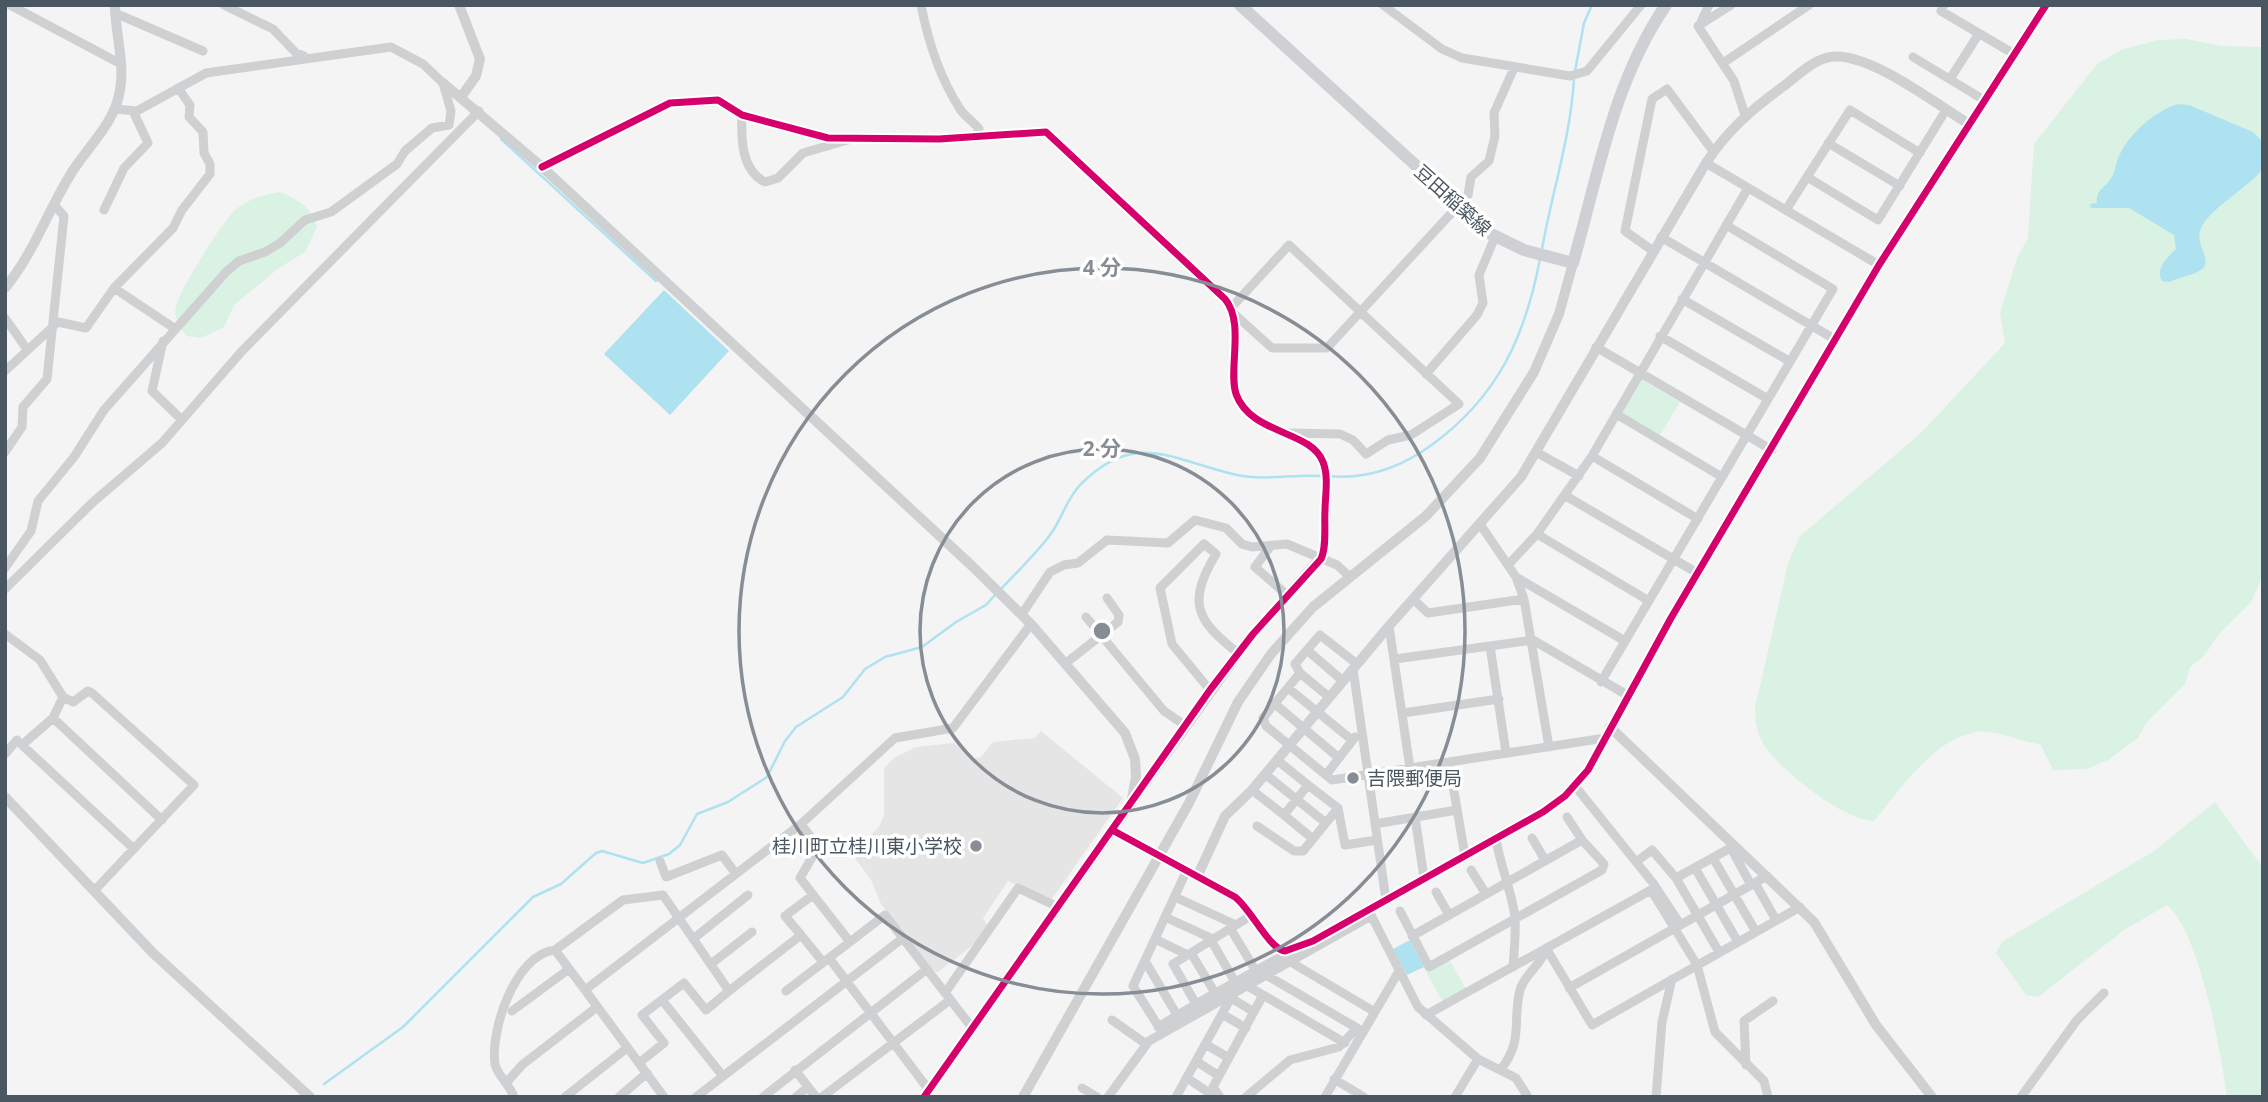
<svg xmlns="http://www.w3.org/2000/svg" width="2268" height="1102" viewBox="0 0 2268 1102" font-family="'Noto Sans','Noto Sans JP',sans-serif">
	<rect width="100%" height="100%" fill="#f4f4f4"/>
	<path fill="#e6e5e6" d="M 1041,731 L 1123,798 L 1051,900 L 1008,881 L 983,918 L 987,925 L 976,943 L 938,972 L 932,970 L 881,904 L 871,880 L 852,854 L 879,827 L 884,815 L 884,768 L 894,758 L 916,747 L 954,743 L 972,759 L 981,757 L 993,742 L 1035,738 Z"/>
	<path fill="#d9f2e3" d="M 2186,39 L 2221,46 L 2263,47 L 2263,576 L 2251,602 L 2219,634 L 2204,656 L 2190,667 L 2185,684 L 2147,722 L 2138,738 L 2108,760 L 2087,769 L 2053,770 L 2040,744 C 2019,742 1997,729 1976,732 C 1933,739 1900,790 1874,821 C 1844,821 1780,770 1764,745 C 1757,733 1755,722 1755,708 L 1788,563 L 1800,536 L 1922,432 L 2005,343 L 2000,313 L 2017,258 L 2028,238 L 2034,144 L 2097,64 L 2121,50 L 2158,40 Z
		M 280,192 C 299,200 311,207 317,227 L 305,252 L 279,268 L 234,305 L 224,327 L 201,338 L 186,336 C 180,327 173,317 176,306 C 179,291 224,219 235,210 C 248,199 264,194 280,192 Z
		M 1640,379 L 1680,402 L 1659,437 L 1620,414 Z
		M 2215,802 L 2263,868 L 2263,1097 L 2227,1097 C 2221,1053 2200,933 2167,905 L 2124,930 L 2038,997 L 2026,995 L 1996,953 L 2002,942 L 2154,851 Z
		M 1449,959 L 1466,989 L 1443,1002 L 1426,972 Z"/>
	<path fill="#aee2f0" d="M 2178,104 L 2189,105 L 2253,132 L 2263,142 C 2263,151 2265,162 2261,170 C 2257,181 2213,206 2202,226 C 2193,243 2211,257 2204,267 C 2200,274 2179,277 2170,282 L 2162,281 C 2155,268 2167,258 2176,249 L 2174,235 L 2129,208 L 2091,208 L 2090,204 L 2097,203 C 2095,191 2104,188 2110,180 C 2116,172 2115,162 2120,154 C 2131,132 2155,111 2178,104 Z
		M 664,290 L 729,351 L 670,415 L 604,354 Z
		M 1410,940 L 1424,967 L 1407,975 L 1393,949 Z"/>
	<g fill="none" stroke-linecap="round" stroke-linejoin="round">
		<path stroke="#aee2f0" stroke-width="2.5" d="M 1575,71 L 1584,23 L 1592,5
			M 501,139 L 656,281
			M 1542,249 C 1552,192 1571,136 1574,78
			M 1328,476 C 1368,480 1402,467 1433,444 C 1498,396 1525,337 1540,259
			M 1000,590 C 1017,572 1035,555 1050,535 C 1062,519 1066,500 1080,485 C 1136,428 1173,461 1237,475 C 1265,481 1293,474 1322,476
			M 324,1084 L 403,1027 L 533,897 L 561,884 L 596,853 L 602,851 L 643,863 L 669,854 L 680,845 L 697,814 L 728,802 L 767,777 L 785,741 L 796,727 L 843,697 L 865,669 L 885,657 L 922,647 L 956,622 L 986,605 L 995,595"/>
		<path stroke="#ced0d2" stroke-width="9" d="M 10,5 L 121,64
			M 224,5 L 273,29 L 296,53 L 304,56
			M 921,5 C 928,41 940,78 960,109 C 965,117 974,122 979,129 L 975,138
			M 1383,5 L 1442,49 L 1462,58 L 1570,76 L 1587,71 L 1641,5
			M 1944,5 L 1941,11 L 2014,54
			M 115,13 L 203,51
			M 1701,22 L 1709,5
			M 1698,26 L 1734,81 L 1745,115
			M 1698,26 L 1731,5
			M 1913,57 L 1984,100
			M 1723,63 L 1809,5
			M 1950,79 L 1978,35
			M 742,115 C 741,138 741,170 765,182 L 778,178 L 803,153 L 848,140
			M 1828,143 L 1900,186
			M 1920,153 L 1850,110 L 1807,177 L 1878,220 L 1946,110
			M 1706,163 L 1879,265
			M 542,167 L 670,103 L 718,100 L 742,115 L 828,138 L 939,139 L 1046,132 L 1225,299 C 1245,323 1228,369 1237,394 C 1251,435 1312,430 1323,462 C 1331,484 1324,530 1323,554 L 1253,634 L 1132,803
			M 104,210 L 124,168 L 148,143 L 133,111
			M 1786,210 L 1807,177
			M 1661,237 L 1836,340
			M 1653,251 L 1625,231 L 1652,99 L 1667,89 L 1713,151
			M 114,288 L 174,328
			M 1682,299 L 1789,361
			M 1231,308 L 1289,245 L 1459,404 L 1411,435 L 1388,440 L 1366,454 L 1353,440 L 1340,434 L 1289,433
			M 1232,312 L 1272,348 L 1327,348 L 1468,195 L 1471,177 L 1489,161 L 1495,136 L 1494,113 L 1514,68
			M 5,318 L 26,348
			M 1660,336 L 1768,399
			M 163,341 L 152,391 L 182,420
			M 1596,347 L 1772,450
			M 5,371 L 58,322 L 86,328 L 114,288 L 173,228 L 182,210 L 210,174 L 210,164 L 204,153 L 203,132 L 189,117 L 190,105 L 178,88
			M 1426,374 L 1477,315 L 1483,303 L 1479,275 L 1495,237
			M 1616,414 L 1722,477
			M 5,452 L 22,427 L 23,407 L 47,379 L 64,216 L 54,205
			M 1536,452 L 1579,476
			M 1592,456 L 1698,519
			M 1566,496 L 1699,574
			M 1480,524 L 1516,577 L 1524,599 L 1549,747
			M 1537,534 L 1649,601
			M 1270,547 L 1255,567 L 1287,595
			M 1508,565 L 1537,534 L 1592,456 L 1748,188
			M 5,568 L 31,531 L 38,501 L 74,457 L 104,410 L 226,272 L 239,261 L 265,252 L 280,243 L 305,220 L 331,212 L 397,164 L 405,151 L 432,128 L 449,125 L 451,111 L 443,83 L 423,64 L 391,47 L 206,73 L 137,111 L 115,109
			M 1516,577 L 1625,641
			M 5,589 L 92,503 L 162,443 L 242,351 L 479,111
			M 1413,599 L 1428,613 L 1524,599
			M 1022,614 L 1050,572 L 1064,565 L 1078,563 L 1107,540 L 1168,543 L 1195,520 L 1226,528 L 1242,544 L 1252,547 L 1287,544 L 1337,565 L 1349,576
			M 1086,617 L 1164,711 L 1186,726
			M 1389,626 L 1410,768
			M 5,634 L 40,660 L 63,697 L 73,702 L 88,691 L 92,693 L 194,785 L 94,891
			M 1490,646 L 1506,753
			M 1307,650 L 1343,681
			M 1395,659 L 1533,640 L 1627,695
			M 1066,663 L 1118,622 L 1119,615 L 1107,598
			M 1357,664 L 1320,635 L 1295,664 L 1300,673 L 1263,718 L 1266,726 L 1332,780 L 1605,738
			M 1353,669 L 1386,900
			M 1300,673 L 1329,697
			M 1601,682 L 1833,289 L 1726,225
			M 1288,688 L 1352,740
			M 1210,690 L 1172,644 L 1160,588 L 1204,544 L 1216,554 C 1188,601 1194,619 1238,653
			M 63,697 L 53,718 L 22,745 L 134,849
			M 1275,704 L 1339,758
			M 1403,713 L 1499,699
			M 53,718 L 162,820
			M 5,754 L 17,740
			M 1277,760 L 1308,785
			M 1449,762 L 1465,856
			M 1265,774 L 1326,823
			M 1326,775 L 1355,737
			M 1575,786 L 1653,883 L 1680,924
			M 1252,790 L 1284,815
			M 1415,817 L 1424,878
			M 1567,817 L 1582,840
			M 801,824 L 818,847 L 800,878 L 850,942
			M 1375,824 L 1457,810
			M 1257,826 L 1294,851 L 1303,851 L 1313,839 L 1284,815 L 1308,785 L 1338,808 L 1345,845 L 1377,840
			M 1532,838 L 1545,860
			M 1313,839 L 1338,808
			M 1496,839 C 1500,866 1512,891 1515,918 C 1516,934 1514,952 1513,967
			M 1731,848 L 1751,885
			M 1713,858 L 1756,932
			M 660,861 L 666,877 L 722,855 L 736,874
			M 1636,862 L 1652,850 L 1676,878 L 1734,846
			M 1695,868 L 1738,942
			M 1471,870 L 1486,894
			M 1676,878 L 1719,952
			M 1755,883 L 1776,920
			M 1436,892 L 1449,915
			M 1175,897 L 1236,925
			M 1400,911 L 1429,967 L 1602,870 L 1604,864 L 1582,840 L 1412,936
			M 1370,913 L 1418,1007 L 1478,1059 L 1516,1078 L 1528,1097
			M 1252,915 L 1173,964 L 1196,1004 L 1293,950
			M 1165,917 L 1213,939
			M 1230,928 L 1256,971
			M 801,935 L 785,916 L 813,895
			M 693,939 L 748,895
			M 1155,939 L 1188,955
			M 1211,940 L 1235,982
			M 1546,948 L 1592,1025 L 1800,907
			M 555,950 L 623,900 L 663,895 L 729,991 L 801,935 L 823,962
			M 1191,953 L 1215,993
			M 829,958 L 929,1090
			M 1145,961 L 1177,1015
			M 1289,961 L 1375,1012
			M 711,964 L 752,932
			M 1266,975 L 1357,1028
			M 1246,985 L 1345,1043
			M 1569,988 L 1767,876
			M 786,991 L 885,915 L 973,1029
			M 945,993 L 1018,888 L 1058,907
			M 1231,998 L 1254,1012
			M 662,1000 L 722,1075
			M 512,1011 L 569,969
			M 1222,1014 L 1246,1028
			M 1426,1015 L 1651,890 L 1697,965 L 1715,1032 L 1764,1081 L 1768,1097
			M 1112,1020 L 1146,1044
			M 1158,1027 L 1196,1004
			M 1162,1032 L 1133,986 L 1186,872
			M 1205,1044 L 1229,1058
			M 1196,1061 L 1219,1076
			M 639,1063 L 664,1043 L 642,1015 L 684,983 L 706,1010 L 729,991
			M 1746,1065 L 1744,1021 L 1773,1001
			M 1501,1069 C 1524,1040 1512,1021 1520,990 C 1525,973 1542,965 1546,948
			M 795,1070 L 816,1097
			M 1187,1078 L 1208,1092 L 1214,1092
			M 1334,1079 L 1364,1097
			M 507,1082 L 522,1065 L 597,1007
			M 1082,1088 L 1097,1097
			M 514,1097 C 510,1085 497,1075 495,1064 C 490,1031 515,954 555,950 L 585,990
			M 565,1097 L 627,1048
			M 619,1097 L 647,1073
			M 664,1097 L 585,990 L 801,824 L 895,738 L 953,728 L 1031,624
			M 696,1097 L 903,938
			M 763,1097 L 927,969
			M 796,1097 L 808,1087
			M 822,1097 L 950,1000
			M 1108,1097 L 1149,1041 L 1371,916
			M 1176,1097 L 1233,994
			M 1220,1097 L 1213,1087 L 1263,995
			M 1246,1097 L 1290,1060 L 1339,1047 L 1357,1028 L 1363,1033
			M 1325,1097 L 1399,971
			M 1455,1097 L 1478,1059
			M 1656,1097 L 1662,1022 L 1672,979
			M 2021,1097 L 2077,1020 L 2104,993"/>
		<path stroke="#ced0d2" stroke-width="10" d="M 459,5 L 480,59 L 476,76 L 461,97
			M 443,83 L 542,167 L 971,565 L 1031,624 L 1125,733 L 1135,759 L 1136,777 L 1131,804 L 924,1097
			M 5,288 C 34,253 48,210 72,172 C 89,145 115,123 120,90 C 125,63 115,33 115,5
			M 1610,727 L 1814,922 L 1876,1025 L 1932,1097
			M 5,797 L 153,953 L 310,1097
			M 1114,831 L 1235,897 C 1251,909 1269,949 1285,951 L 1313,941 L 1543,812 L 1565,796 L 1588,770 L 1671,618 L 1879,265 L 2046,5
			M 1197,877 L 1225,816 L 1252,790 L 1389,626 L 1521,477 L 1706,163 C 1727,131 1751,110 1781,88 C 1795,78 1809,63 1826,58 C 1862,46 1937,105 1969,124
			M 1023,1097 L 1189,803 L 1238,702 L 1271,654 L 1313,607 L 1426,516 L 1480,458 L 1534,372 L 1559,314 L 1573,263"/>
		<path stroke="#ced0d4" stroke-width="12" d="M 1240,5 L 1491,234 L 1524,250 L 1573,263 C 1598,176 1613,82 1666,5"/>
		<g stroke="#fff" stroke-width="11">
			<path id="cycleway" d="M 542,167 L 670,103 L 718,100 L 742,115 L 828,138 L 939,139 L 1046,132 L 1225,299 C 1245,323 1228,369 1236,394 C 1251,435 1311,430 1323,462 C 1329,477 1325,496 1325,511 C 1324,525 1327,546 1321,559 L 1253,634 L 1210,690 L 924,1097
				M 1114,831 L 1235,897 C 1251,909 1269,949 1285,951 L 1313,941 L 1543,812 L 1565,796 L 1588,770 L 1671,618 L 1879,265 L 2046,5"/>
		</g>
		<use href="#cycleway" stroke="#d6006c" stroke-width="7"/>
	</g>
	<g fill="none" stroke="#868d94" stroke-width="3.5">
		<circle cx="1102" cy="631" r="182"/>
		<circle cx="1102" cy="631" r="363"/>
	</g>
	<g fill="#868d94" stroke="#fff" stroke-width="2.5">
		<circle cx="1353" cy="778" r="7"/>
		<circle cx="976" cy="846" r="7"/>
	</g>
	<g text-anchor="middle" stroke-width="7" stroke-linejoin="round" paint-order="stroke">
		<g font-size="19" fill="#4a5661" stroke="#fff">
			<text transform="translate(1453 200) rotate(42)" y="7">豆田稲築線</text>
		</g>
		<g font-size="19" fill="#4a5661" stroke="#fff" text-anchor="start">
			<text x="1367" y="785">吉隈郵便局</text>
			<text x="962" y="853" text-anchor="end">桂川町立桂川東小学校</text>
		</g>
	</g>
	<circle cx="1102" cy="631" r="10" fill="#868d94" stroke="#fff" stroke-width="3.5"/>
	<g font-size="21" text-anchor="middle" font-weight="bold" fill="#868d94" stroke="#fff" stroke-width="7" stroke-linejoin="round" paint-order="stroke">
		<text x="1102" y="275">4 分</text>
		<text x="1102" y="456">2 分</text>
	</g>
	<rect width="2268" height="1102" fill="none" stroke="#4a5661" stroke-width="14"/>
</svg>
